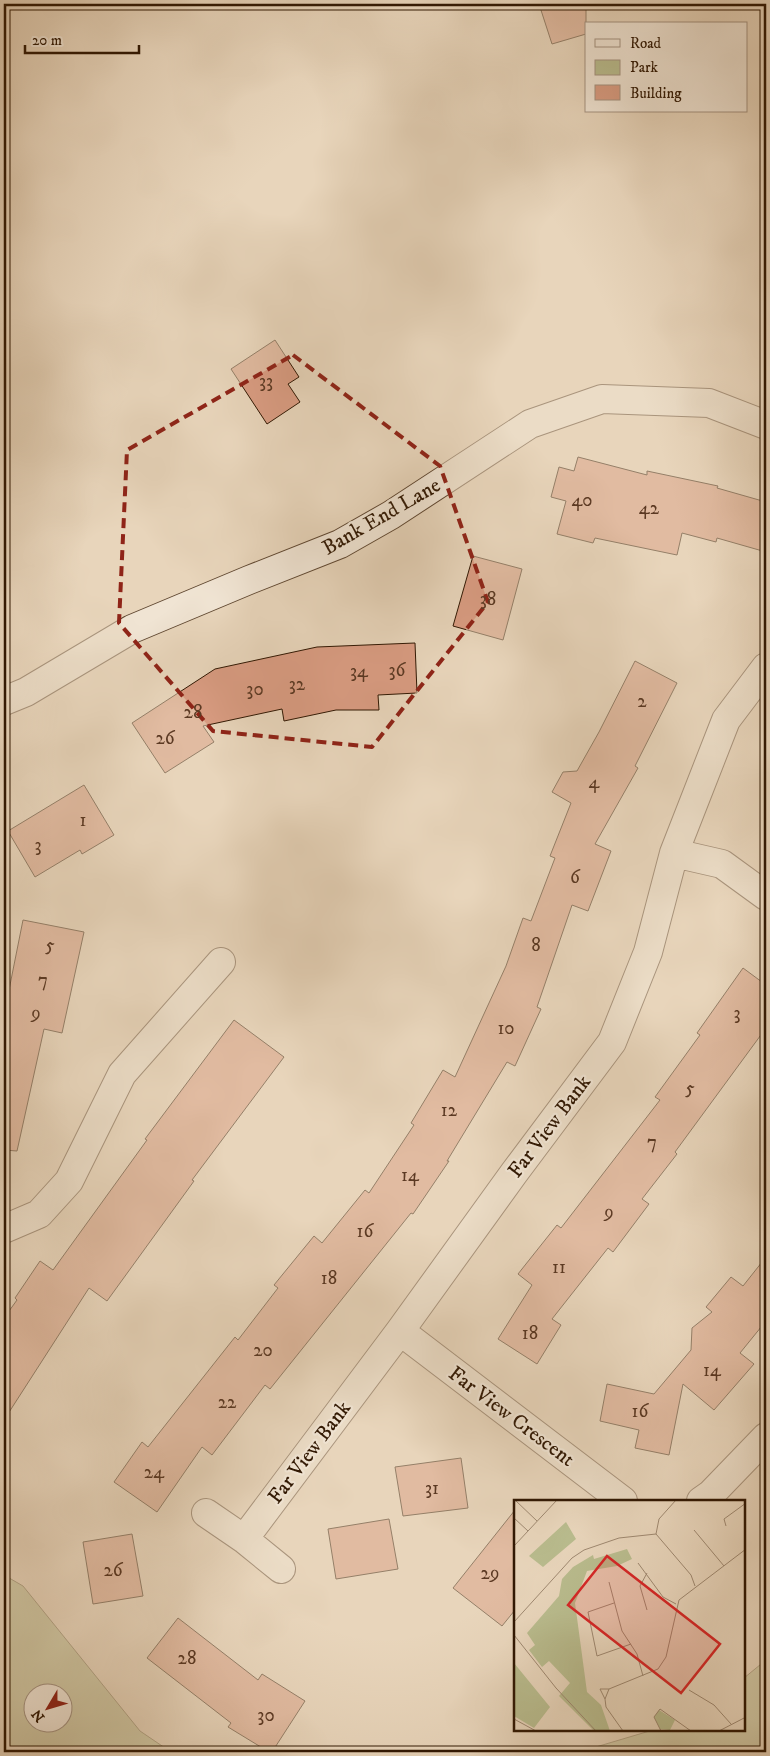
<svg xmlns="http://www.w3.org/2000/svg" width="770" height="1756" viewBox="0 0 770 1756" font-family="'IM FELL DW Pica',serif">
	<rect width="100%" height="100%" fill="#e8d5bb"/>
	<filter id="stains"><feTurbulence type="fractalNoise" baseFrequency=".004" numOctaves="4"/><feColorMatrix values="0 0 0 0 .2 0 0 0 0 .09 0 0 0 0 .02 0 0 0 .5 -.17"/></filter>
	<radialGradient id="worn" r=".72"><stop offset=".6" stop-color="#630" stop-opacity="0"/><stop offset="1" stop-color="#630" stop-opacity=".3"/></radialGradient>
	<path fill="#b9bc8e" stroke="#756a48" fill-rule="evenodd" d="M 4,1575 L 23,1586 L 140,1731 L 171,1752 L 4,1752 ZM 32,1694 L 62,1694 L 62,1724 L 32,1724 Z
		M 766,1660 L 766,1752 L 579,1752 L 653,1730 L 744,1730 L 744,1678 Z"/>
	<path fill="#d99c82" stroke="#311803" d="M 539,4 L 586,4 L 586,34 L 552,44 Z
		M 275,340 L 299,377 L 288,384 L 300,402 L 267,424 L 231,369 Z
		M 578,457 L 647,475 L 647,471 L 718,486 L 717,488 L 766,502 L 766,552 L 717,538 L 716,542 L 682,533 L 677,555 L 595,538 L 593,543 L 557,534 L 566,501 L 551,497 L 559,467 L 574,471 Z
		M 473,556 L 522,569 L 503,640 L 453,626 Z
		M 415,643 L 417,693 L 378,695 L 379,710 L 336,710 L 284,721 L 282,709 L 203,726 L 214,742 L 165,773 L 132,723 L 215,669 L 317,647 Z
		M 635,661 L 677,683 L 635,766 L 638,768 L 595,844 L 611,851 L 588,911 L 572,905 L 537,1007 L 541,1009 L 515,1066 L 507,1062 L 447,1161 L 449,1161 L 413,1214 L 411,1213 L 270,1389 L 265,1385 L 212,1455 L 202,1447 L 157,1512 L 114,1482 L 142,1442 L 148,1447 L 235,1337 L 238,1340 L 278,1288 L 274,1285 L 314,1236 L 322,1243 L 365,1190 L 369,1193 L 414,1125 L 411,1123 L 443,1070 L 455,1077 L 506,966 L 523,918 L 531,921 L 555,858 L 550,856 L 571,803 L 552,792 L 563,772 L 577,771 L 599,732 Z
		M 84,785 L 114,835 L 82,854 L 80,850 L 35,877 L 8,831 Z
		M 23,920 L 84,932 L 62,1033 L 44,1029 L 17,1151 L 4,1150 L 4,1015 Z
		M 743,968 L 766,985 L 766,1028 L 675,1152 L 677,1154 L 642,1199 L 649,1204 L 613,1252 L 608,1248 L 552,1319 L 561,1325 L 537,1364 L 498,1339 L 532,1285 L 518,1274 L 557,1225 L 561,1228 L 660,1100 L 655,1097 L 700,1035 L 697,1033 Z
		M 234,1020 L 284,1057 L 192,1180 L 194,1181 L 107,1301 L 89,1288 L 4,1420 L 4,1318 L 17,1300 L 15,1298 L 40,1261 L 53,1270 L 147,1140 L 145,1139 Z
		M 766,1257 L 766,1321 L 740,1353 L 754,1364 L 714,1410 L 683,1384 L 669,1455 L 635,1448 L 639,1430 L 600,1421 L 607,1384 L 654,1394 L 691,1350 L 692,1328 L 712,1312 L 706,1307 L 731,1277 L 743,1286 Z
		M 461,1458 L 468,1508 L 403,1516 L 395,1467 Z
		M 515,1510 L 515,1610 L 502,1626 L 453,1588 Z
		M 389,1519 L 398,1569 L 336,1579 L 328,1529 Z
		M 132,1534 L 143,1596 L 93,1604 L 83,1542 Z
		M 178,1618 L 258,1680 L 262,1674 L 305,1701 L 272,1752 L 269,1752 L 228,1727 L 231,1723 L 147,1658 Z"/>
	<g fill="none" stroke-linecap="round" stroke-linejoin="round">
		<g stroke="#5f4731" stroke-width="30">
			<path id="street" d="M 4,701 L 26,692 L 132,629 L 249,580 L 340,544 L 391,515 L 530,424 L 602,399 L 709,403 L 766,425
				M 674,853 L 722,864 L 766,896
				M 4,1229 L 39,1214 L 69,1181 L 122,1074 L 221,962
				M 400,1331 L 623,1501
				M 701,1501 L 711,1494 L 766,1437
				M 206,1513 L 244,1539 L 281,1569
				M 244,1539 L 400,1331 L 514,1173 L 612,1042 L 648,952 L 674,853 L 726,720 L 766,667"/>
		</g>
		<use href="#street" stroke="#f0e4d3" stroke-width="28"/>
	</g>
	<path d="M0 0H770V1756H0ZM 293,355 L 440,466 L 488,602 L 372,747 L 213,731 L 119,623 L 127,450 Z" fill="#e8d5bb" fill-opacity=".55" fill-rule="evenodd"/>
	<path fill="none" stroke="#8f2418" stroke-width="4" stroke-dasharray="10 6" stroke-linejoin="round" d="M 293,355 L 440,466 L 488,602 L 372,747 L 213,731 L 119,623 L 127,450 Z"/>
	<g text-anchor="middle" stroke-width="4.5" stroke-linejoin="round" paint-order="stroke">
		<g font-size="19" fill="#5b3923">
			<text x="266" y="387">33</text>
			<text x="582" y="506">40</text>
			<text x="649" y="514">42</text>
			<text x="488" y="605">38</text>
			<text x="397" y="676">36</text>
			<text x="359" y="677">34</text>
			<text x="297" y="690">32</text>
			<text x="255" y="695">30</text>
			<text x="642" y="707">2</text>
			<text x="193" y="718">28</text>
			<text x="165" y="744">26</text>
			<text x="594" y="788">4</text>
			<text x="83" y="826">1</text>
			<text x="38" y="851">3</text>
			<text x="575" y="883">6</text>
			<text x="50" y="951">5</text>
			<text x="536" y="951">8</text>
			<text x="43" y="986">7</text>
			<text x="36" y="1019">9</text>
			<text x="737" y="1019">3</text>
			<text x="506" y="1034">10</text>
			<text x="690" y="1094">5</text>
			<text x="449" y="1116">12</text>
			<text x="652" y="1148">7</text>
			<text x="410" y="1181">14</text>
			<text x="609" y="1218">9</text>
			<text x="365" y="1237">16</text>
			<text x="559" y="1273">11</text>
			<text x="329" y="1284">18</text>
			<text x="530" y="1339">18</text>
			<text x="263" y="1356">20</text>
			<text x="712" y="1376">14</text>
			<text x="227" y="1408">22</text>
			<text x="640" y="1417">16</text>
			<text x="154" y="1478">24</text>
			<text x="432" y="1494">31</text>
			<text x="113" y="1576">26</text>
			<text x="490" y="1579">29</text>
			<text x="187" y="1664">28</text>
			<text x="266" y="1721">30</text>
		</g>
		<g font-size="21" fill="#311803" stroke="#f0e4d3">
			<text transform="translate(381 516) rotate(-30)" y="7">Bank End Lane</text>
			<text transform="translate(549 1126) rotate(-53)" y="7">Far View Bank</text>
			<text transform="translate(512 1416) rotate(37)" y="7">Far View Crescent</text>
			<text transform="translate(309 1452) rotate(-53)" y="7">Far View Bank</text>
		</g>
	</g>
	<g transform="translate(514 1500)">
		<rect width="231" height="231" fill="#e8d5bb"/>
		<path d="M 52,22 L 62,39 L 29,67 L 15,56 ZM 113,49 L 118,59 L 103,66 L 73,71 L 61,103 L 73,192 L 87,205 L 96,231 L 80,231 L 45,196 L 56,183 L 35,161 L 28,167 L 15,150 L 21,145 L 13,133 L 45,96 L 48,79 L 59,67 L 79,55 L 80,59 ZM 0,163 L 36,207 L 20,228 L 0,216 ZM 145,210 L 161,220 L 156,230 L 146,229 L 140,217 Z" fill="#b9bc8e"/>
		<path fill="none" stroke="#9f8971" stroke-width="1" d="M 1,0 L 23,21M 0,18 L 14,31M 212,26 L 210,19 L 232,3M 180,30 L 210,66M 142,34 L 145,19 L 162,0M 0,46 L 43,0M 124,63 L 149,97 L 162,104M 133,73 L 126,86 L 133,110M 95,82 L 108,131 L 123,154 L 129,176M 100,103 L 74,112 L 83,156 L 117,144M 0,122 L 58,58 L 70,50 L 105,38 L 142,34 L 177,75 L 181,86M 0,135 L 42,188 L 82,231M 175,190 L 200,205 L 217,224M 91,199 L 86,189 L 95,189M 0,219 L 22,231M 109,231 L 92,207 L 91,199 L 95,189 L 144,169 L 152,157 L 165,100 L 232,49M 147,231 L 140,217 L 146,209 L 177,231M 205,231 L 232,217"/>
		<path fill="#d62828" fill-opacity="0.15" stroke="#d62828" stroke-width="2.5" d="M 93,56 L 206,144 L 167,193 L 54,105 Z"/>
		<rect width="231" height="231" fill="none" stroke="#311803" stroke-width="2.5"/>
	</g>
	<rect width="770" height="1756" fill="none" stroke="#e8d5bb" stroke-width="20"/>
	<rect x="5" y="5" width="760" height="1746" fill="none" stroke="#311803" stroke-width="2.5"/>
	<rect x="10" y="10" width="750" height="1736" fill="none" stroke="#311803"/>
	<rect x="585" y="22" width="162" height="90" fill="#f0e4d3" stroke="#a49280"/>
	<rect x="595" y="39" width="25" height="8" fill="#f0e4d3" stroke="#a49280"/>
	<text x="630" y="48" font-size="15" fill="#311803">Road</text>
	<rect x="595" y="60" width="25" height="15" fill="#b9bc8e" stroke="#a49280"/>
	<text x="630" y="72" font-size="15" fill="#311803">Park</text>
	<rect x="595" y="85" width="25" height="15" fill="#d99c82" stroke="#a49280"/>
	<text x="630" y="98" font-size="15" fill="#311803">Building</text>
	<g transform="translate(48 1708) rotate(232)"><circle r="24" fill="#f0e4d3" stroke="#a49280"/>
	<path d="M0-4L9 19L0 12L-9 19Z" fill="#8f2418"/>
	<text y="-8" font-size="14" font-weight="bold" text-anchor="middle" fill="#311803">N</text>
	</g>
	<path d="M25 45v8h114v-8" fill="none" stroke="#311803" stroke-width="2.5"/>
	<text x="32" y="45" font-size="15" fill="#311803" stroke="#f0e4d3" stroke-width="4" paint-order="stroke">20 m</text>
	<rect width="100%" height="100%" filter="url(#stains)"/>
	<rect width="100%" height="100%" fill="url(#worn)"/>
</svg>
